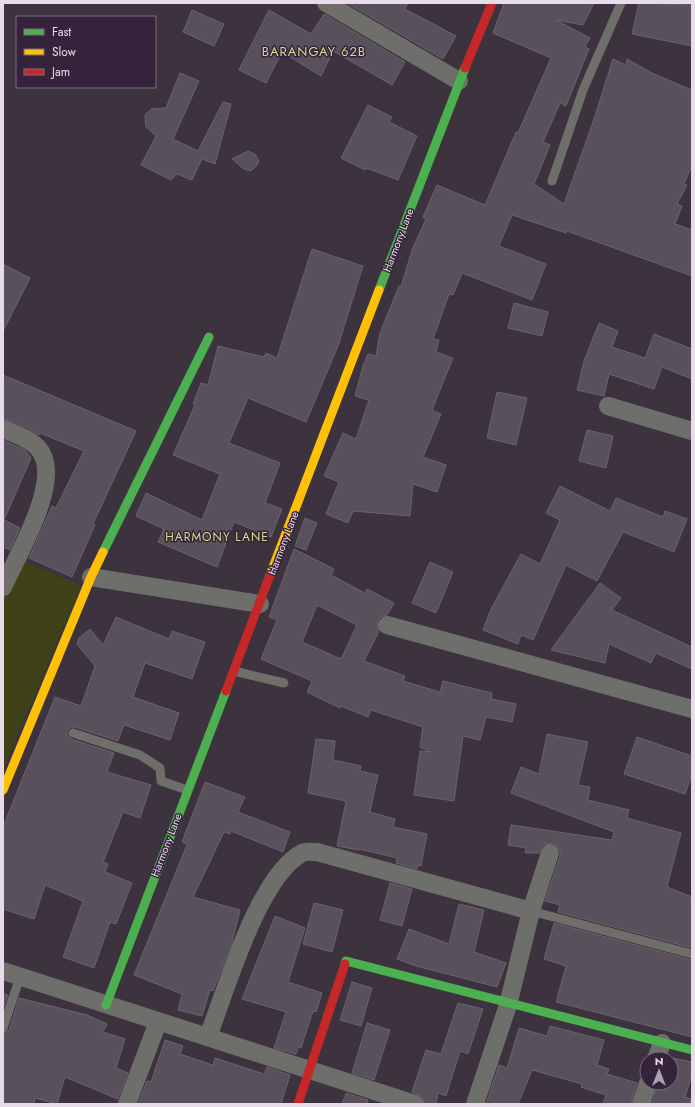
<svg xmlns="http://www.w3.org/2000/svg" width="695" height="1107" viewBox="0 0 695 1107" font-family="Jost,sans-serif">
	<rect width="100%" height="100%" fill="#3c333f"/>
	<path fill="#3f4219" d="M 23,561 L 81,586 L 3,769 L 3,599 Z"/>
	<path fill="#58505a" stroke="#6a626d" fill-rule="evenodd" d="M 347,3 L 408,3 L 405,9 L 456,36 L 443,59 Z
		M 504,3 L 594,3 L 583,25 L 556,20 L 590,38 L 585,47 L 589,49 L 566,106 L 560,103 L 543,142 L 550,145 L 534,184 L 564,204 L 594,119 L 613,59 L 626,65 L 627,59 L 652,73 L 692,90 L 692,165 L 684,184 L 687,185 L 677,204 L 682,206 L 675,224 L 692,230 L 692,276 L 567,231 L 566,233 L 512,215 L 499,246 L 546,264 L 532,300 L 462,273 L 453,295 L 449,294 L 433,339 L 439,340 L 436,352 L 453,358 L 432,410 L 441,414 L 423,457 L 446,465 L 437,492 L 413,484 L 410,516 L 353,511 L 348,523 L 326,514 L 339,482 L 324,476 L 343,433 L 356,439 L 369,400 L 355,396 L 363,366 L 368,354 L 376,356 L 380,333 L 399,286 L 401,287 L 412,250 L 426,219 L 423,217 L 437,185 L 485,205 L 516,132 L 518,133 L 551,58 L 493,33 Z
		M 639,3 L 692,5 L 692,46 L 632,34 Z
		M 192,10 L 224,24 L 214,46 L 183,32 Z
		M 269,10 L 311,34 L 324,14 L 405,62 L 392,85 L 333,51 L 321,76 L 282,52 L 266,83 L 239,70 Z
		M 180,73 L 199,81 L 173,139 L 198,151 L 223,102 L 231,104 L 215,164 L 202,159 L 192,180 L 177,174 L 171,180 L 141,165 L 156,136 L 146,127 L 145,115 L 151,109 L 166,108 Z
		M 368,105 L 392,117 L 389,122 L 417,136 L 398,180 L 366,168 L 365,170 L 341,158 Z
		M 248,151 L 255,154 L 259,161 L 257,165 L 251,171 L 244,169 L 232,159 Z
		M 312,249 L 363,266 L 338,346 L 306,422 L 248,398 L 229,443 L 280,463 L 265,503 L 282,509 L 271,537 L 234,522 L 217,567 L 158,542 L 164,529 L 136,516 L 146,493 L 202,520 L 220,474 L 173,455 L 195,405 L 193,404 L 201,383 L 208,385 L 218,346 L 264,357 L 266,353 L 277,358 Z
		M 3,264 L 30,278 L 3,331 Z
		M 514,303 L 548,312 L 542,336 L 508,328 Z
		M 599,323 L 618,331 L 612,347 L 645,358 L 654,334 L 692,349 L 692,379 L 662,367 L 654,389 L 609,374 L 604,396 L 577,390 L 584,361 Z
		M 3,375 L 136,431 L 93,524 L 95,525 L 72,577 L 29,558 L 52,506 L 56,508 L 84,451 L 40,433 L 39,435 L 26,427 L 3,419 Z
		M 497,392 L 527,398 L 516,445 L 487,438 Z
		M 587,430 L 613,436 L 606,468 L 579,461 Z
		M 3,440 L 25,450 L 31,458 L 4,520 L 20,528 L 10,550 L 3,547 Z
		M 560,486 L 610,511 L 616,498 L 663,517 L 665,511 L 687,519 L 674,552 L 623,532 L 597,581 L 566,565 L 533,640 L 521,635 L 518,644 L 483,630 L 491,609 L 521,554 L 540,564 L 560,520 L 546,513 Z
		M 305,518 L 317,523 L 306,550 L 295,546 Z
		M 294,549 L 334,569 L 331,575 L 365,593 L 367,589 L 394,603 L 387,615 L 380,617 L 377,622 L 379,631 L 364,661 L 405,676 L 403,681 L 440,692 L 443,681 L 492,693 L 491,699 L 516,704 L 512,722 L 486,717 L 480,740 L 463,736 L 454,801 L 414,795 L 420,751 L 431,752 L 420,747 L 423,727 L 371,710 L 368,717 L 341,706 L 340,708 L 307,692 L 312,681 L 261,659 L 277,620 L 269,617 ZM 317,605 L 357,625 L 341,659 L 302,642 Z
		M 430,562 L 453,572 L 436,613 L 412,603 Z
		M 600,583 L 621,598 L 612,610 L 692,647 L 692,669 L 656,653 L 651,663 L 609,644 L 605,663 L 551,650 Z
		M 116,617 L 169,639 L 172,631 L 205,642 L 192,679 L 145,663 L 133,697 L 179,713 L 170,740 L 124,725 L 118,741 L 75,727 L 71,727 L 67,731 L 67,735 L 71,739 L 114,753 L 107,772 L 151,785 L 140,818 L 123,812 L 103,862 L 108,864 L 105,872 L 132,883 L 116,924 L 110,922 L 94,968 L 63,957 L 83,901 L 45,885 L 34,919 L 3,909 L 3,827 L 55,697 L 81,706 L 95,666 L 77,644 L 79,638 L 90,629 L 103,645 Z
		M 547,734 L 588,742 L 578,785 L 590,787 L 588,800 L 629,810 L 627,818 L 681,833 L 667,887 L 692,897 L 692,948 L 558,912 L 560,905 L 545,901 L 560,856 L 560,850 L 553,843 L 543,845 L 539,853 L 525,853 L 526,848 L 508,845 L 511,825 L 612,840 L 614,832 L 511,793 L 521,767 L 539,774 Z
		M 637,737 L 692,756 L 692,774 L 685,794 L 624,774 Z
		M 316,739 L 335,741 L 333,760 L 361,766 L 360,771 L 378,775 L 370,812 L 395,819 L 393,827 L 427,834 L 421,866 L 418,865 L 417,869 L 396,863 L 397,858 L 359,849 L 359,850 L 337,846 L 346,801 L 308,793 Z
		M 205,782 L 245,797 L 238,812 L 290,832 L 283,852 L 231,831 L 230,834 L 224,832 L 193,897 L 240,910 L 232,943 L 213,991 L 210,990 L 202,1016 L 178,1010 L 182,994 L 134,975 L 187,845 L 182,842 Z
		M 390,883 L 412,889 L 402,926 L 380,920 Z
		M 314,903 L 343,910 L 332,952 L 303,944 Z
		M 459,904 L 484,910 L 474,952 L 506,963 L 497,987 L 416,966 L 397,959 L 409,929 L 449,944 Z
		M 275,916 L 305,928 L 288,982 L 322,993 L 316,1012 L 313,1011 L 301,1048 L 298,1047 L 296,1054 L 274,1048 L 286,1012 L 242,999 Z
		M 554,923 L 692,960 L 692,1037 L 556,1002 L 566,966 L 544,959 Z
		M 352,982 L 372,988 L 361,1026 L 340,1020 Z
		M 3,993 L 8,995 L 3,1009 Z
		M 19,998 L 87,1015 L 107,1024 L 103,1032 L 125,1039 L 116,1068 L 128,1073 L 118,1099 L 65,1077 L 57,1104 L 35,1098 L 34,1104 L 3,1104 L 3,1034 L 9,1030 Z
		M 458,1003 L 483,1009 L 468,1054 L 460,1051 L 446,1096 L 438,1093 L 436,1104 L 425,1104 L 422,1097 L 412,1092 L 426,1050 L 441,1054 Z
		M 367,1023 L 390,1030 L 374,1080 L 352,1073 Z
		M 550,1026 L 604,1040 L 597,1065 L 609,1069 L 607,1074 L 637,1083 L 631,1104 L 603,1104 L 606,1095 L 603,1094 L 581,1087 L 582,1084 L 532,1070 L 518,1104 L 486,1104 L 499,1065 L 507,1068 L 519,1028 L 547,1036 Z
		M 165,1040 L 183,1046 L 180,1054 L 213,1065 L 215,1058 L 264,1074 L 267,1067 L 290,1075 L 281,1104 L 138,1104 L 147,1081 L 151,1082 Z
		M 668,1057 L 692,1062 L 692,1075 L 685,1097 L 691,1099 L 690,1104 L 652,1104 L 658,1083 L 671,1083 L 671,1059 L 667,1059 Z
		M 346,1093 L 368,1100 L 367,1104 L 342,1104 Z"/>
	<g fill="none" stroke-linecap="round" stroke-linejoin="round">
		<path stroke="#6e6e6b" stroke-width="9" d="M 552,181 L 583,90 L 621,3
			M 234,671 L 284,683
			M 73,733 L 140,755 L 160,768 L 161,781 L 187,790
			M 531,911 L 692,954
			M 3,1028 L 20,977"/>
		<path stroke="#6e6e6b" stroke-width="18" d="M 326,3 L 459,81
			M 608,406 L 692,431
			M 3,429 C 15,434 29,438 38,448 C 65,477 17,556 3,587
			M 91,577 L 260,604
			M 387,625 L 692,709
			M 3,971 L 415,1104
			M 208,1037 C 226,990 258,877 302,853 C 306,851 313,852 317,852 L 531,911
			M 656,1059 L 662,1043
			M 127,1104 L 158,1022
			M 475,1104 L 508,1005 L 531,911 L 550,853
			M 641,1104 L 648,1083"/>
		<path stroke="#4caf50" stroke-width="9" d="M 379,290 L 465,68
			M 103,552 L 209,337
			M 345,964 L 346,961 L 692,1050
			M 106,1005 L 226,691"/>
		<path stroke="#ffc107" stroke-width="9" d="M 270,575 L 379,290
			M 3,790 L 91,577 L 103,552"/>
		<path stroke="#c62828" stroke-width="9" d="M 465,68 L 492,3
			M 226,691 L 270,575
			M 298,1104 L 345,964"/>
	</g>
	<g text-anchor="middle" stroke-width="3" stroke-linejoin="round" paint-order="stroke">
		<g font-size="11" fill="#e8dceb" stroke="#35233b">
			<text transform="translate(398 240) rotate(-69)" y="4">Harmony Lane</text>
			<text transform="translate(283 543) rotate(-69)" y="4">Harmony Lane</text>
			<text transform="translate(166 845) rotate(-69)" y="4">Harmony Lane</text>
		</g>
		<g font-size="12" letter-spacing="1" fill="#d6dd8f" stroke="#35233b">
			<text x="217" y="541">HARMONY LANE</text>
		</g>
		<g font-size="13" letter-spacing="1" fill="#d6dd8f" stroke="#35233b">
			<text x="314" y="56">BARANGAY 62B</text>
		</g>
	</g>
	<rect width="695" height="1107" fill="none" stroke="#e8dceb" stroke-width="8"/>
	<rect x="16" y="16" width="140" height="72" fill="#35233b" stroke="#7d6d81"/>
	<rect x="24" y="29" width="20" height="6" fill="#4caf50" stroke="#7d6d81"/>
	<text x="52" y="36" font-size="12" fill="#e8dceb">Fast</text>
	<rect x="24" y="49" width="20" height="6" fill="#ffc107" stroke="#7d6d81"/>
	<text x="52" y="56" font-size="12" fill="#e8dceb">Slow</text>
	<rect x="24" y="69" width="20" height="6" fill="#c62828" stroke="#7d6d81"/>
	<text x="52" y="76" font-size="12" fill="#e8dceb">Jam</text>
	<g transform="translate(659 1071)"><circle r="19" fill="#35233b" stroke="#7d6d81"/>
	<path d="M0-3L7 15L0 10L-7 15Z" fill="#aca1af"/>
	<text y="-6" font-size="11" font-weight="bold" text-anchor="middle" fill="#e8dceb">N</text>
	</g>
</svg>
